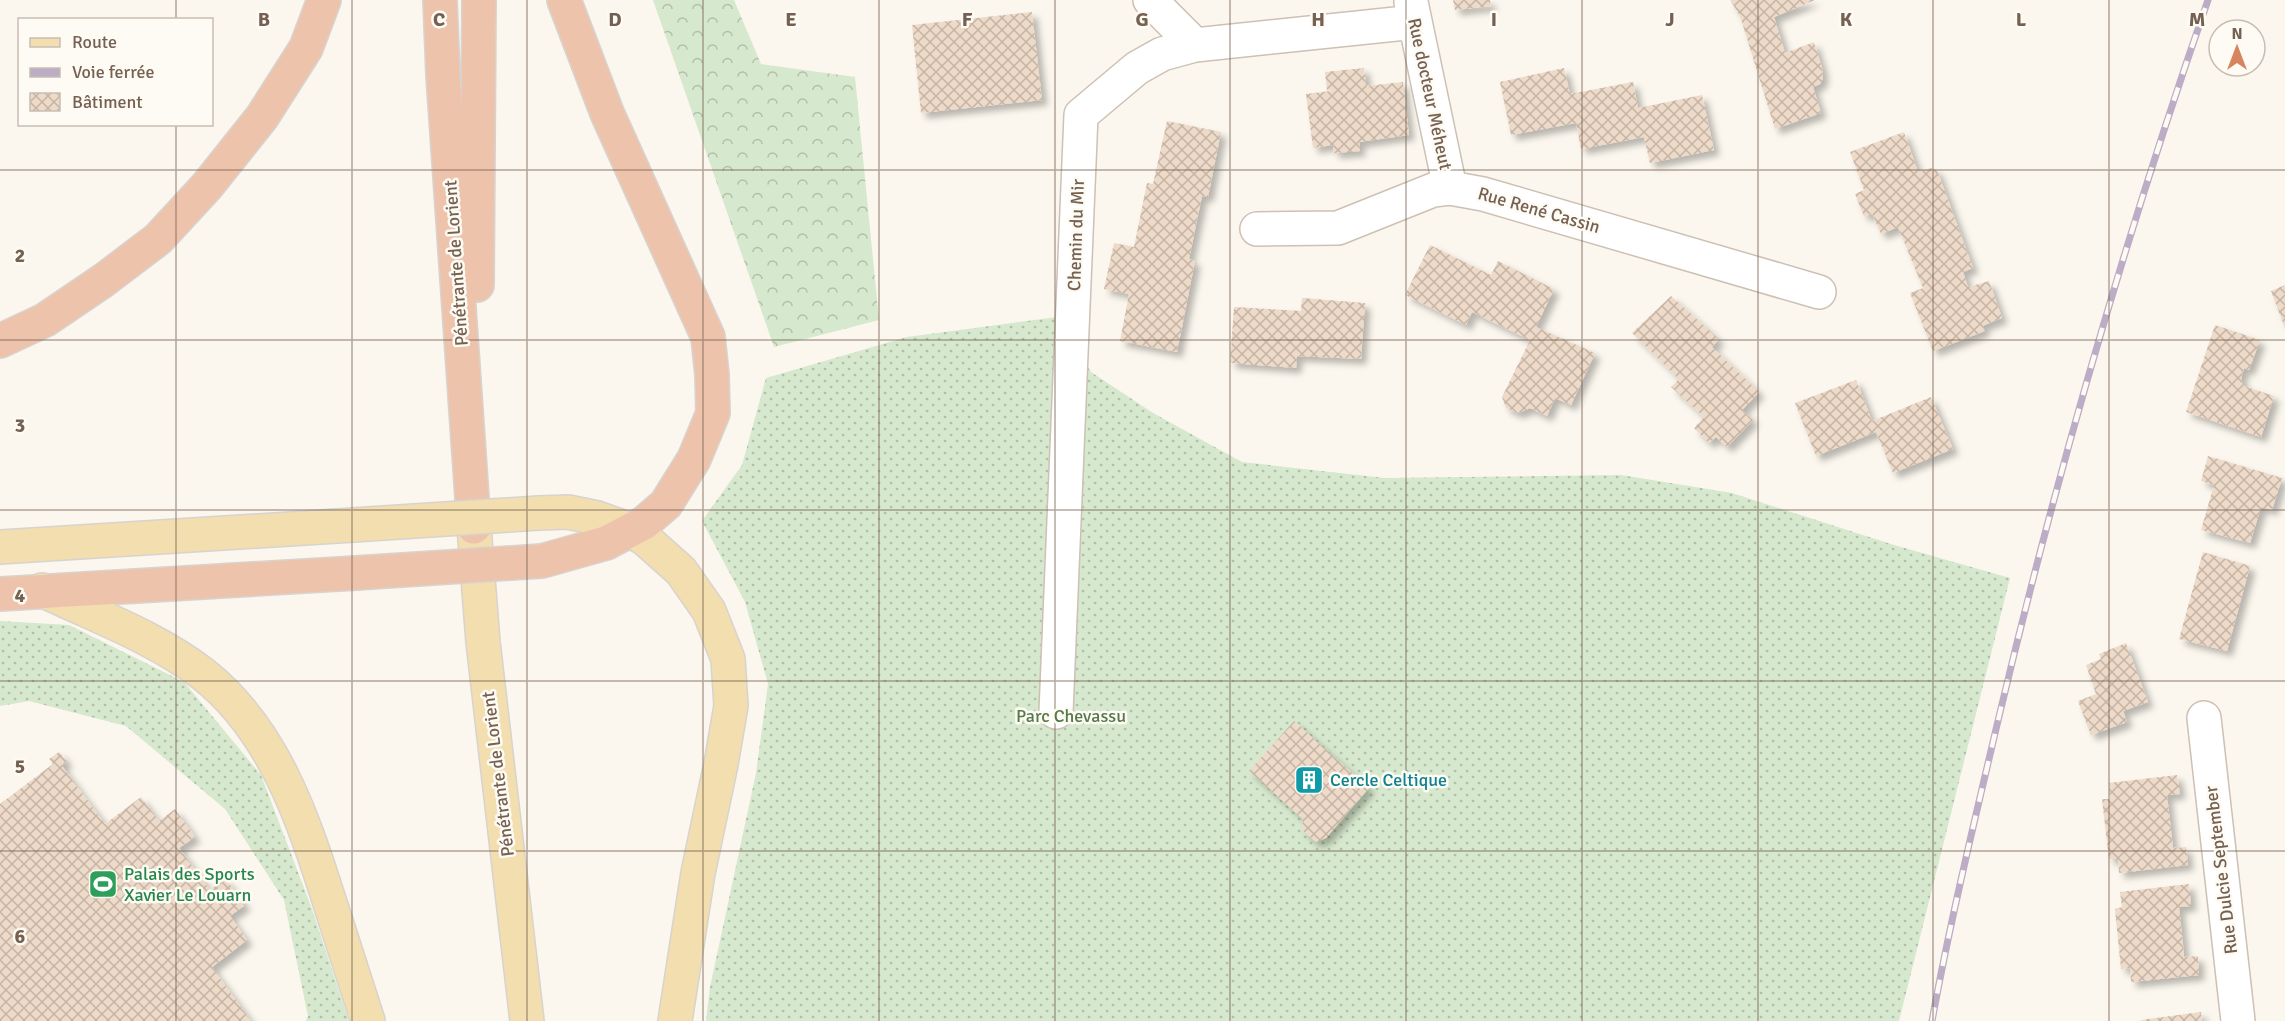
<svg xmlns="http://www.w3.org/2000/svg" width="2285" height="1021" viewBox="0 0 2285 1021" font-family="Signika,sans-serif">
	<defs>
		<pattern id="grass-dots" width="8" height="8" patternUnits="userSpaceOnUse" patternTransform="scale(1.5)"><rect width="8" height="8" fill="#d6e8cd"/><path d="M2 2h.1M6 6h.1" fill="none" stroke="#b2bfa9" stroke-width="1.8" stroke-linecap="round"/></pattern>
		<pattern id="forest-crowns" width="20" height="18" patternUnits="userSpaceOnUse" patternTransform="scale(1.5)"><rect width="20" height="18" fill="#d6e8cd"/><path d="M2 6a3 3 0 1 1 6 0M12 15a3 3 0 1 1 6 0" fill="none" stroke="#b2bfa9"/></pattern>
		<pattern id="building-cross-hatch" width="8" height="8" patternUnits="userSpaceOnUse" patternTransform="scale(1.5)"><rect width="8" height="8" fill="#eedac8"/><path d="M0 0l8 8M0 8l8-8" fill="none" stroke="#c5b4a5"/></pattern>
		<filter id="shadow"><feDropShadow dx="5.5" dy="5.5" stdDeviation="3" flood-color="#0004"/></filter>
	</defs>
	<rect width="100%" height="100%" fill="#fbf7ee"/>
	<path fill="url(#grass-dots)" d="M 1057,317 L 1091,372 L 1153,413 L 1242,462 L 1385,478 L 1621,475 L 1732,493 L 1894,545 L 2010,578 L 1899,1021 L 706,1021 L 710,987 L 756,773 L 768,684 L 745,602 L 702,521 L 742,465 L 766,378 L 907,337 Z
		M 0,621 L 69,625 L 184,682 L 261,775 L 312,909 L 349,1021 L 306,1021 L 308,1016 L 284,900 L 225,809 L 126,726 L 29,701 L 0,706 Z"/>
	<path fill="url(#forest-crowns)" d="M 653,0 L 734,0 L 761,64 L 855,77 L 879,320 L 774,347 Z"/>
	<path fill="url(#building-cross-hatch)" filter="url(#shadow)" d="M 1453,0 L 1490,0 L 1491,6 L 1455,10 Z
		M 1730,0 L 1815,0 L 1774,17 L 1785,53 L 1814,42 L 1822,68 L 1823,78 L 1820,84 L 1813,87 L 1821,113 L 1775,129 L 1740,16 Z
		M 1032,12 L 1042,100 L 921,113 L 912,25 Z
		M 1364,68 L 1366,86 L 1403,82 L 1409,135 L 1359,142 L 1360,151 L 1334,153 L 1333,145 L 1313,148 L 1306,94 L 1338,90 L 1327,90 L 1325,72 Z
		M 1564,68 L 1570,94 L 1633,82 L 1638,108 L 1702,95 L 1714,150 L 1650,163 L 1644,137 L 1581,149 L 1576,123 L 1511,135 L 1500,82 Z
		M 1167,121 L 1221,132 L 1208,197 L 1202,196 L 1189,259 L 1195,261 L 1177,352 L 1120,341 L 1129,294 L 1104,289 L 1114,243 L 1134,247 L 1147,183 L 1153,184 Z
		M 1904,132 L 1918,172 L 1930,168 L 1937,170 L 1973,268 L 1963,272 L 1968,287 L 1989,281 L 2002,318 L 1982,326 L 1985,331 L 1933,351 L 1910,293 L 1923,288 L 1898,227 L 1881,234 L 1872,214 L 1864,216 L 1855,194 L 1864,190 L 1850,152 Z
		M 1430,245 L 1491,275 L 1498,261 L 1554,289 L 1536,327 L 1595,353 L 1571,405 L 1555,398 L 1547,416 L 1530,408 L 1518,413 L 1506,408 L 1502,397 L 1530,340 L 1472,312 L 1466,325 L 1405,295 Z
		M 2285,285 L 2285,328 L 2271,291 Z
		M 1671,296 L 1719,339 L 1712,347 L 1759,392 L 1742,410 L 1753,420 L 1727,447 L 1716,437 L 1709,443 L 1694,428 L 1704,417 L 1671,387 L 1679,379 L 1632,333 Z
		M 1302,298 L 1365,303 L 1361,359 L 1297,356 L 1296,368 L 1230,363 L 1234,307 L 1301,311 Z
		M 2215,325 L 2260,340 L 2249,370 L 2244,368 L 2241,379 L 2244,386 L 2274,396 L 2261,437 L 2186,412 Z
		M 1856,380 L 1872,421 L 1931,397 L 1953,449 L 1893,473 L 1876,432 L 1816,456 L 1795,403 Z
		M 2208,456 L 2282,478 L 2272,510 L 2261,507 L 2250,543 L 2201,530 L 2214,485 L 2201,481 Z
		M 2203,552 L 2250,566 L 2227,651 L 2179,639 Z
		M 2126,643 L 2148,702 L 2123,711 L 2127,722 L 2091,735 L 2078,701 L 2096,694 L 2086,665 L 2101,659 L 2099,654 Z
		M 1294,721 L 1369,788 L 1326,838 L 1316,842 L 1302,830 L 1303,819 L 1249,771 Z
		M 59,752 L 67,761 L 62,766 L 105,824 L 141,797 L 159,821 L 175,809 L 195,837 L 179,848 L 210,890 L 225,878 L 245,905 L 230,916 L 247,940 L 212,967 L 251,1021 L 0,1021 L 0,804 L 53,764 L 49,759 Z
		M 2177,775 L 2180,794 L 2167,795 L 2173,848 L 2186,847 L 2188,865 L 2119,873 L 2118,859 L 2109,859 L 2102,799 L 2110,799 L 2109,783 Z
		M 2189,884 L 2191,906 L 2179,907 L 2184,954 L 2184,957 L 2198,956 L 2199,975 L 2131,982 L 2130,968 L 2121,969 L 2115,909 L 2122,907 L 2120,892 Z
		M 2201,1012 L 2202,1021 L 2141,1021 L 2141,1020 Z"/>
	<g fill="none" stroke-linecap="round" stroke-linejoin="round">
		<g stroke="#cdc0b4" stroke-width="36">
			<path id="minor" d="M 1150,0 L 1195,45
				M 1411,2 L 1450,188
				M 1257,229 L 1338,228 L 1433,190 L 1450,188 L 1483,194 L 1819,292
				M 1056,712 L 1081,115 L 1137,68 L 1162,54 L 1195,45 L 1415,22
				M 2204,718 L 2238,1021"/>
		</g>
		<g stroke="#d8d3cf" stroke-width="36">
			<path id="major" d="M 539,513 L 568,512 L 597,518 L 631,530 L 645,539 L 681,571 L 709,611 L 728,659 L 731,706 L 721,764 L 698,873 L 675,1021
				M 474,527 L 483,642 L 527,1021
				M 0,547 L 353,525
				M 42,590 C 96,616 155,637 203,674 C 273,729 303,818 329,900 C 342,940 355,981 368,1021"/>
		</g>
		<g stroke="#d8d3cf" stroke-width="36">
			<path id="highway" d="M 440,0 L 443,75 L 474,527
				M 477,285 L 479,0
				M 0,341 L 45,320 L 104,280 L 158,239 L 207,186 L 262,117 L 306,48 L 324,0
				M 542,561 L 606,543 L 644,523 L 666,504 L 694,459 L 713,413 L 712,375 L 708,337 L 607,113 L 564,0
				M 0,594 L 356,573"/>
		</g>
		<use href="#minor" stroke="#fff" stroke-width="33"/>
		<use href="#major" stroke="#f2deae" stroke-width="33"/>
		<use href="#highway" stroke="#eec3ac" stroke-width="33"/>
		<g stroke="#bcacc5" stroke-width="7">
			<path id="rail" d="M 1932,1021 C 1950,922 1974,823 1997,725 C 2055,480 2125,238 2208,0"/>
		</g>
		<use href="#rail" stroke="#fefbf4" stroke-width="4.5" stroke-dasharray="14" stroke-linecap="butt"/>
		<g stroke="#d8d3cf" stroke-width="36" stroke-linecap="butt">
			<path id="major-bridge" d="M 353,525 L 539,513"/>
		</g>
		<g stroke="#d8d3cf" stroke-width="36" stroke-linecap="butt">
			<path id="highway-bridge" d="M 356,573 L 542,561"/>
		</g>
		<use href="#major-bridge" stroke="#f2deae" stroke-width="33"/>
		<use href="#highway-bridge" stroke="#eec3ac" stroke-width="33"/>
	</g>
	<path fill="none" stroke="#756152" stroke-width="1.5" stroke-opacity="0.55" d="M 176,0 L 176,20M 352,0 L 352,1021M 527,0 L 527,1021M 703,0 L 703,1021M 879,0 L 879,1021M 1055,0 L 1055,1021M 1230,0 L 1230,1021M 1406,0 L 1406,1021M 1582,0 L 1582,1021M 1758,0 L 1758,1021M 1933,0 L 1933,1021M 2109,0 L 2109,1021M 176,124 L 176,1021M 0,170 L 2285,170M 0,340 L 2285,340M 0,510 L 2285,510M 0,681 L 2285,681M 0,851 L 2285,851"/>
	<defs>
		<g id="building-square" transform="scale(1.5)"><rect x="-9" y="-9" width="18" height="18" rx="4" fill="#0f9aa8" stroke="#fefbf4"/><path d="M-4-6H4V6H1V3H-1V6H-4ZM-2.5-4.3h1.7v1.8h-1.7ZM.8-4.3h1.7v1.8H.8ZM-2.5-1h1.7V.8h-1.7ZM.8-1h1.7V.8H.8Z" fill="#fff"/></g>
		<g id="stadium-square" transform="scale(1.5)"><rect x="-9" y="-9" width="18" height="18" rx="4" fill="#2e9e5b" stroke="#fefbf4"/><path d="M0-5a6.5 5 0 1 0 0 10a6.5 5 0 1 0 0-10ZM-3.5-1.8h7v3.6h-7Z" fill="#fff"/></g>
	</defs>
	<g fill-rule="evenodd">
		<use href="#building-square" x="1309" y="780"/>
		<use href="#stadium-square" x="103" y="884"/>
	</g>
	<g text-anchor="middle" stroke-width="5" stroke-linejoin="round" paint-order="stroke">
		<g font-size="18" fill="#756152" stroke="#fefbf4">
			<text transform="translate(1430 94) rotate(78)" y="6">Rue docteur Méheut</text>
			<text transform="translate(1539 210) rotate(16)" y="6">Rue René Cassin</text>
			<text transform="translate(1076 235) rotate(-88)" y="6">Chemin du Mir</text>
			<text transform="translate(456 263) rotate(-94)" y="6">Pénétrante de Lorient</text>
			<text transform="translate(498 774) rotate(-97)" y="6">Pénétrante de Lorient</text>
			<text transform="translate(2221 870) rotate(-97)" y="6">Rue Dulcie September</text>
		</g>
		<g font-size="18" fill="#54794b" stroke="#fefbf4">
			<text x="1071" y="722">Parc Chevassu</text>
		</g>
		<g font-size="18" fill="#0d838f" stroke="#fefbf4" text-anchor="start">
			<text x="1330" y="786">Cercle Celtique</text>
		</g>
		<g font-size="18" fill="#27864d" stroke="#fefbf4" text-anchor="start">
			<text x="124" y="880">Palais des Sports<tspan x="124" dy="21">Xavier Le Louarn</tspan></text>
		</g>
	</g>
	<g font-size="20" text-anchor="middle" font-weight="bold" fill="#756152" stroke="#fefbf4" stroke-width="5" stroke-linejoin="round" paint-order="stroke">
		<text x="264" y="26">B</text>
		<text x="439" y="26">C</text>
		<text x="615" y="26">D</text>
		<text x="791" y="26">E</text>
		<text x="967" y="26">F</text>
		<text x="1142" y="26">G</text>
		<text x="1318" y="26">H</text>
		<text x="1494" y="26">I</text>
		<text x="1670" y="26">J</text>
		<text x="1846" y="26">K</text>
		<text x="2021" y="26">L</text>
		<text x="2197" y="26">M</text>
		<text x="20" y="262">2</text>
		<text x="20" y="432">3</text>
		<text x="20" y="602">4</text>
		<text x="20" y="773">5</text>
		<text x="20" y="943">6</text>
	</g>
	<rect x="18" y="18" width="195" height="108" fill="#fefbf4" stroke="#c7bdb3" stroke-width="1.5"/>
	<rect x="30" y="38" width="30" height="9" fill="#f2deae" stroke="#c7bdb3" stroke-width="1.5"/>
	<text x="72" y="48" font-size="18" fill="#756152">Route</text>
	<rect x="30" y="68" width="30" height="9" fill="#bcacc5" stroke="#c7bdb3" stroke-width="1.5"/>
	<text x="72" y="78" font-size="18" fill="#756152">Voie ferrée</text>
	<rect x="30" y="93" width="30" height="18" fill="url(#building-cross-hatch)" stroke="#c7bdb3" stroke-width="1.5"/>
	<text x="72" y="108" font-size="18" fill="#756152">Bâtiment</text>
	<g transform="translate(2237 48)"><circle r="28" fill="#fefbf4" stroke="#c7bdb3" stroke-width="1.5"/>
	<path d="M0-4.5L10 22L0 15L-10 22Z" fill="#d78561"/>
	<text y="-9" font-size="16" font-weight="bold" text-anchor="middle" fill="#756152">N</text>
	</g>
</svg>
